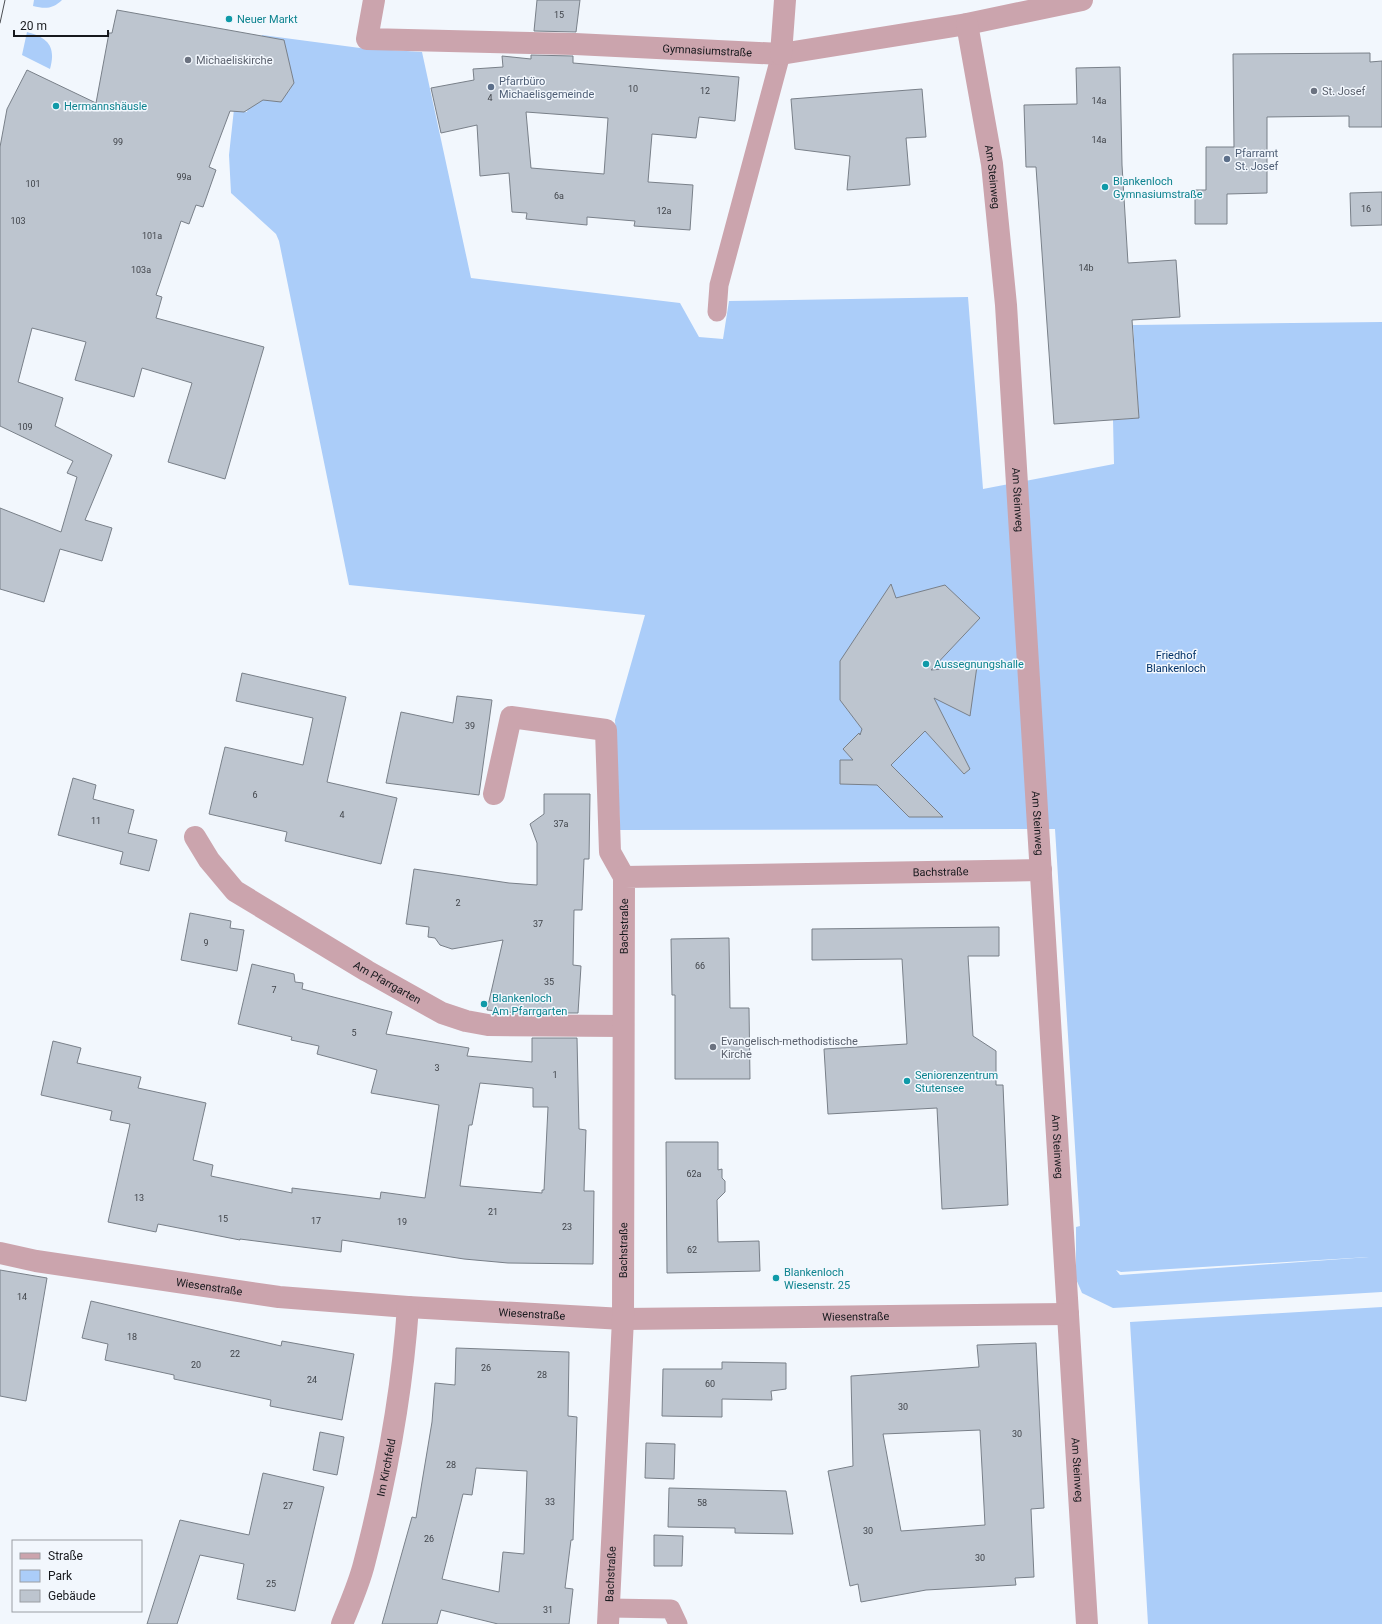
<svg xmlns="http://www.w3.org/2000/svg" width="1382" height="1624" viewBox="0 0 1382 1624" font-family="Roboto,sans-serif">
	<rect width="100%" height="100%" fill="#f2f7fd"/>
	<path fill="#abcdf9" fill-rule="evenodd" d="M 34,0 L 62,0 C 53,9 45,9 33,6 Z
		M 27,32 C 49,38 56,47 50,69 L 22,55 Z
		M 262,35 L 360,48 L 422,52 L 471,278 L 680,303 L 699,337 L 723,339 L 729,301 L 968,297 L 983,489 L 1114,464 L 1113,420 L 1139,418 L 1133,325 L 1382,322 L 1382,1292 L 1113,1308 L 1082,1293 L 1076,1279 L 1076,1227 L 1080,1226 L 1055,829 L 620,830 L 615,720 L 645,615 L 349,585 L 279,241 L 276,234 L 231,193 L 229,155 L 234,109 L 247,112 L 249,103 L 262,100 L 284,89 L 288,92 L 291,88 L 285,85 L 287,76 L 292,74 L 291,70 L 287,71 L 260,46 ZM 1369,1257 L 1120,1275 L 1116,1270 L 1121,1272 Z
		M 1382,1307 L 1382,1624 L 1148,1624 L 1130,1322 Z"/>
	<path fill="#bdc5cf" stroke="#798089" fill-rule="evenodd" d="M 537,0 L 580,0 L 576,32 L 534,31 Z
		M 117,10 L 284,40 L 294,83 L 281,102 L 263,100 L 244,112 L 230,111 L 209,167 L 216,170 L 203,207 L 196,205 L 189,224 L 181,221 L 156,295 L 162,297 L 156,318 L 264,347 L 225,479 L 168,462 L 192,383 L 142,368 L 134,397 L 75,380 L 86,342 L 32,328 L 18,382 L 63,398 L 55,426 L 112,455 L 85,520 L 112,528 L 102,561 L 60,549 L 44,602 L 0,589 L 0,508 L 61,532 L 77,477 L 67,473 L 73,461 L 0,426 L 0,147 L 7,109 L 27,70 L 96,103 L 109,33 L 112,33 Z
		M 1370,53 L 1370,62 L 1382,61 L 1382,127 L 1349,127 L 1349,116 L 1267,117 L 1267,193 L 1227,194 L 1227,224 L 1195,224 L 1195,190 L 1206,190 L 1206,147 L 1234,147 L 1233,54 Z
		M 531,55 L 573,56 L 573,63 L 739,77 L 735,121 L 699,117 L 696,138 L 652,134 L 648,182 L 693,185 L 690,230 L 634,226 L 635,221 L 587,217 L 587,225 L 526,219 L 527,213 L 512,212 L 509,173 L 480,176 L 477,125 L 441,133 L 431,88 L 474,80 L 473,69 L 503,67 L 502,56 L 531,59 ZM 526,112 L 608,118 L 604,174 L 531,168 Z
		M 1120,67 L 1122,165 L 1128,263 L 1176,260 L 1180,317 L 1132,320 L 1139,418 L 1054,424 L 1036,167 L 1026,167 L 1024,105 L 1077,104 L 1076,68 Z
		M 922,89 L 926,137 L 906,138 L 910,185 L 847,190 L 850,156 L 795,149 L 791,99 Z
		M 1382,192 L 1382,225 L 1351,226 L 1350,193 Z
		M 891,584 L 896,598 L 945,585 L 980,618 L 931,670 L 977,666 L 970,716 L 934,698 L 970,769 L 964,774 L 925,731 L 891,765 L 943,817 L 909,817 L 877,785 L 840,784 L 840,760 L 853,760 L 843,749 L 859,733 L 860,735 L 862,729 L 840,700 L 840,661 Z
		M 242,673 L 346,697 L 327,782 L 397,798 L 381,864 L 285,841 L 287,832 L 209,814 L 225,747 L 303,765 L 313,718 L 236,701 Z
		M 457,696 L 492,700 L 479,795 L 386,783 L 401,712 L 453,723 Z
		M 73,778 L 96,785 L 93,799 L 134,810 L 128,833 L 157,840 L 149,871 L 120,864 L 123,852 L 58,835 Z
		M 544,794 L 590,794 L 589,859 L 584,859 L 582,910 L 574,910 L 573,965 L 581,966 L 578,1013 L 518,1013 L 487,1010 L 503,940 L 452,949 L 440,945 L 435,938 L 428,937 L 429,927 L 406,924 L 414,869 L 509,883 L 537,885 L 537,843 L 530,824 L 544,814 Z
		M 190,913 L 231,921 L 230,928 L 244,930 L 237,971 L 181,960 Z
		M 999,927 L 999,956 L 968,956 L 973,1036 L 996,1051 L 996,1085 L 1003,1085 L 1008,1205 L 942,1209 L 937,1108 L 828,1114 L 824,1049 L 907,1044 L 902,959 L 812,960 L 812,929 Z
		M 729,938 L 730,1008 L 749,1008 L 750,1079 L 675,1079 L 675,995 L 672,995 L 671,939 Z
		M 252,964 L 294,974 L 295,982 L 303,983 L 302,989 L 392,1012 L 386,1034 L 469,1048 L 467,1056 L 532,1062 L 532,1038 L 577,1038 L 579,1129 L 586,1130 L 584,1191 L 594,1191 L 593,1264 L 508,1263 L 464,1259 L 342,1240 L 341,1252 L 240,1239 L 240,1240 L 158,1224 L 156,1232 L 108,1222 L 130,1124 L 110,1120 L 112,1111 L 41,1095 L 53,1041 L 81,1048 L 77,1063 L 141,1077 L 138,1088 L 206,1103 L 193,1160 L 213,1165 L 211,1176 L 292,1193 L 292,1188 L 380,1199 L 381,1192 L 425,1198 L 439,1105 L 371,1093 L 377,1070 L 317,1054 L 319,1046 L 291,1040 L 292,1037 L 238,1024 ZM 480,1083 L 533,1088 L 533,1107 L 548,1107 L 544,1190 L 542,1190 L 542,1193 L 460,1186 L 469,1125 L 472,1125 Z
		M 666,1142 L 718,1142 L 718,1170 L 722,1169 L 722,1178 L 725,1181 L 725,1192 L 717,1200 L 718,1242 L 759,1241 L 760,1271 L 667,1273 Z
		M 0,1270 L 47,1278 L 26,1401 L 0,1396 Z
		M 91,1301 L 281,1346 L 282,1341 L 354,1354 L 342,1420 L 270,1406 L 271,1400 L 174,1379 L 174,1375 L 105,1360 L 108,1344 L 82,1338 Z
		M 1036,1343 L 1044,1508 L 1031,1509 L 1034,1577 L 1015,1578 L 1016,1585 L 926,1590 L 861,1602 L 858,1584 L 850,1586 L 828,1471 L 853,1466 L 851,1376 L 979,1367 L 977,1345 ZM 980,1430 L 985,1525 L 901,1531 L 883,1434 Z
		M 456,1348 L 569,1352 L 568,1416 L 577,1417 L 573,1540 L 571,1540 L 565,1588 L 573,1589 L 569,1624 L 498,1624 L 441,1610 L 437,1624 L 382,1624 L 412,1517 L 416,1518 L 432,1422 L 435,1383 L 455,1385 ZM 476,1468 L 527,1471 L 524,1554 L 503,1552 L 499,1592 L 442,1579 L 463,1494 L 472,1495 Z
		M 722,1362 L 786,1363 L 786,1389 L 771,1391 L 772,1400 L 722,1399 L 722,1417 L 662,1416 L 663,1369 L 722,1369 Z
		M 320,1432 L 344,1437 L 337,1475 L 313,1470 Z
		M 646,1443 L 675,1444 L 674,1479 L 645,1478 Z
		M 263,1473 L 324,1487 L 295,1611 L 237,1599 L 244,1564 L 200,1555 L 177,1624 L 147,1624 L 180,1520 L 249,1535 Z
		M 669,1488 L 786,1491 L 793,1534 L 735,1533 L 735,1528 L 668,1527 Z
		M 654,1535 L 683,1536 L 682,1566 L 654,1566 Z"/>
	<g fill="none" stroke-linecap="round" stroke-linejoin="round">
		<path stroke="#cba4ad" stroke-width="19" d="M 717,312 L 719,285 L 781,54
			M 609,1608 L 671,1609 L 678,1624"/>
		<g stroke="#cba4ad" stroke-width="22">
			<path id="s1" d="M 374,0 L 367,39 L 575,44 L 781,54 L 967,24 L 1082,0"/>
			<path id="s2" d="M 967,24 L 992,164 L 1006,305 L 1087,1624"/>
			<path d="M 781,54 L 785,0"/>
			<path d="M 494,794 L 511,717 L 606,730 L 610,852 L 624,877"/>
			<path id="s3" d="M 195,837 L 209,860 L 235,891 L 367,971 L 442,1013 L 466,1021 L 488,1025 L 623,1026"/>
			<path id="s4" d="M 0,1253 L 36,1261 L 279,1297 L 408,1307 L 623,1319 L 1068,1314"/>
			<path id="s5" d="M 342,1624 C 350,1604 359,1584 364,1564 C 386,1480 402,1394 408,1307"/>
			<path id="s6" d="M 608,1624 L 623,1319 L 624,877 L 1041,870"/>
		</g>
		<path stroke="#4b4d52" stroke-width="1" d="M 0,23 L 5,0"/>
	</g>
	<g fill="#0f9aa8" stroke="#f2f7fd" stroke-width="1.5">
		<circle cx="229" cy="19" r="4"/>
		<circle cx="56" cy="106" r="4"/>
		<circle cx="1105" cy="187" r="4"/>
		<circle cx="926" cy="664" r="4"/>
		<circle cx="484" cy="1004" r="4"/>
		<circle cx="907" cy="1081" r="4"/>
		<circle cx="776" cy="1278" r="4"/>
	</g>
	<g fill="#6b7280" stroke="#f2f7fd" stroke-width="1.5">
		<circle cx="188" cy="60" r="4"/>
		<circle cx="1314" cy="91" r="4"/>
		<circle cx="713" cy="1047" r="4"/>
	</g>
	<g fill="#5c6f8a" stroke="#f2f7fd" stroke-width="1.5">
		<circle cx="491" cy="87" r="4"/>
		<circle cx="1227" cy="159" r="4"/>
	</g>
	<g text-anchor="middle" stroke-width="3" stroke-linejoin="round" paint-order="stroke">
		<g font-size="9" fill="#40444a">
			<text x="559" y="18">15</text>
			<text x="633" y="92">10</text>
			<text x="705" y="94">12</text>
			<text x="490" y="101">4</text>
			<text x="1099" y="104">14a</text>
			<text x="1099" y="143">14a</text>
			<text x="118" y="145">99</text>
			<text x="184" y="180">99a</text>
			<text x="33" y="187">101</text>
			<text x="559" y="199">6a</text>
			<text x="1366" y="212">16</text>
			<text x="664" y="214">12a</text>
			<text x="18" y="224">103</text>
			<text x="152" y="239">101a</text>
			<text x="1086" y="271">14b</text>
			<text x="141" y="273">103a</text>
			<text x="25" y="430">109</text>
			<text x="470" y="729">39</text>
			<text x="255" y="798">6</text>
			<text x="342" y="818">4</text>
			<text x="96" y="824">11</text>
			<text x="561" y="827">37a</text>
			<text x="458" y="906">2</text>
			<text x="538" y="927">37</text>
			<text x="206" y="946">9</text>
			<text x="700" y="969">66</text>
			<text x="549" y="985">35</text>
			<text x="274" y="993">7</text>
			<text x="354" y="1036">5</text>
			<text x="437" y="1071">3</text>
			<text x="555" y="1078">1</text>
			<text x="694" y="1177">62a</text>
			<text x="139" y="1201">13</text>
			<text x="493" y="1215">21</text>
			<text x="223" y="1222">15</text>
			<text x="316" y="1224">17</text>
			<text x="402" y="1225">19</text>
			<text x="567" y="1230">23</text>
			<text x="692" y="1253">62</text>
			<text x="22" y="1300">14</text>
			<text x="132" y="1340">18</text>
			<text x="235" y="1357">22</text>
			<text x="196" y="1368">20</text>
			<text x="486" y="1371">26</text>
			<text x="542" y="1378">28</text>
			<text x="312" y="1383">24</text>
			<text x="710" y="1387">60</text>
			<text x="903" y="1410">30</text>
			<text x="1017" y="1437">30</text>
			<text x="451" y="1468">28</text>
			<text x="550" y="1505">33</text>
			<text x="702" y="1506">58</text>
			<text x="288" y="1509">27</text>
			<text x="868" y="1534">30</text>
			<text x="429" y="1542">26</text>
			<text x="980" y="1561">30</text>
			<text x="271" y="1587">25</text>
			<text x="548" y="1613">31</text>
		</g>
		<g font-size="11" fill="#0d838f" stroke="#f2f7fd" text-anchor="start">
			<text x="237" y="23">Neuer Markt</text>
			<text x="64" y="110">Hermannshäusle</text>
			<text x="1113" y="185">Blankenloch<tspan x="1113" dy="13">Gymnasiumstraße</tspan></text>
			<text x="934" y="668">Aussegnungshalle</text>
			<text x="492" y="1002">Blankenloch<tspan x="492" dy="13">Am Pfarrgarten</tspan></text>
			<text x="915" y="1079">Seniorenzentrum<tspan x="915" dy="13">Stutensee</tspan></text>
			<text x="784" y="1276">Blankenloch<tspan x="784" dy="13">Wiesenstr. 25</tspan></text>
		</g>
		<g font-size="11" fill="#17191d" stroke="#f2f7fd">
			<text dy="4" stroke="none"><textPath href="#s1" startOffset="380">Gymnasiumstraße</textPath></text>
			<text dy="4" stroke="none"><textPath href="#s2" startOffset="155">Am Steinweg</textPath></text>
			<text dy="4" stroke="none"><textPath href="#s2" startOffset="479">Am Steinweg</textPath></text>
			<text dy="4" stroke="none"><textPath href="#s2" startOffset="803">Am Steinweg</textPath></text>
			<text dy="4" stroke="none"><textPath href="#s6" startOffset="1064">Bachstraße</textPath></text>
			<text dy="4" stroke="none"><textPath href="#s6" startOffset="698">Bachstraße</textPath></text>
			<text dy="4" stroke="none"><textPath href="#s3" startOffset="245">Am Pfarrgarten</textPath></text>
			<text dy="4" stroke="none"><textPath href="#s2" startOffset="1127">Am Steinweg</textPath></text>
			<text dy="4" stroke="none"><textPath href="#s6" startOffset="374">Bachstraße</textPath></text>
			<text dy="4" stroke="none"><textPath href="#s4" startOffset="212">Wiesenstraße</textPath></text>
			<text dy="4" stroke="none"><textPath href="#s4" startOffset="536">Wiesenstraße</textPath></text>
			<text dy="4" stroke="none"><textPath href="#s4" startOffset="860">Wiesenstraße</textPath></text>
			<text dy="4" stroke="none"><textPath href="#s5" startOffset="163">Im Kirchfeld</textPath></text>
			<text dy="4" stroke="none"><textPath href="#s2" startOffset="1451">Am Steinweg</textPath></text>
			<text dy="4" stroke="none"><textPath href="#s6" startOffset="50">Bachstraße</textPath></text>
		</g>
		<g font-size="11" fill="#5b616d" stroke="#f2f7fd" text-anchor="start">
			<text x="196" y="64">Michaeliskirche</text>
			<text x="1322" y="95">St. Josef</text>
			<text x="721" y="1045">Evangelisch-methodistische<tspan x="721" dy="13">Kirche</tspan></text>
		</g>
		<g font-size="11" fill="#4e5e75" stroke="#f2f7fd" text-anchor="start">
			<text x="499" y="85">Pfarrbüro<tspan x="499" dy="13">Michaelisgemeinde</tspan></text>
			<text x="1235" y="157">Pfarramt<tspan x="1235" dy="13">St. Josef</tspan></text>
		</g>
		<g font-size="11" fill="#003168" stroke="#f2f7fd">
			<text x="1176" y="659">Friedhof<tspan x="1176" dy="13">Blankenloch</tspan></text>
		</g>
	</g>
	<rect x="12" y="1540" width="130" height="72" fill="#f2f7fd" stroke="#9a9ea3"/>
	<rect x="20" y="1553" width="20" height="6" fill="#cba4ad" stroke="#9a9ea3"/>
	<text x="48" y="1560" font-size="12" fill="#17191d">Straße</text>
	<rect x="20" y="1570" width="20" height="12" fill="#abcdf9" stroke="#9a9ea3"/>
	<text x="48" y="1580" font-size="12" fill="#17191d">Park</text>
	<rect x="20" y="1590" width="20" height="12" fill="#bdc5cf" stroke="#9a9ea3"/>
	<text x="48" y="1600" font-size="12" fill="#17191d">Gebäude</text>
	<path d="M14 30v6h94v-6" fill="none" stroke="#17191d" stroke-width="2"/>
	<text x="20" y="30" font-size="12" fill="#17191d" stroke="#f2f7fd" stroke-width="3" paint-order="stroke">20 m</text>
</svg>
